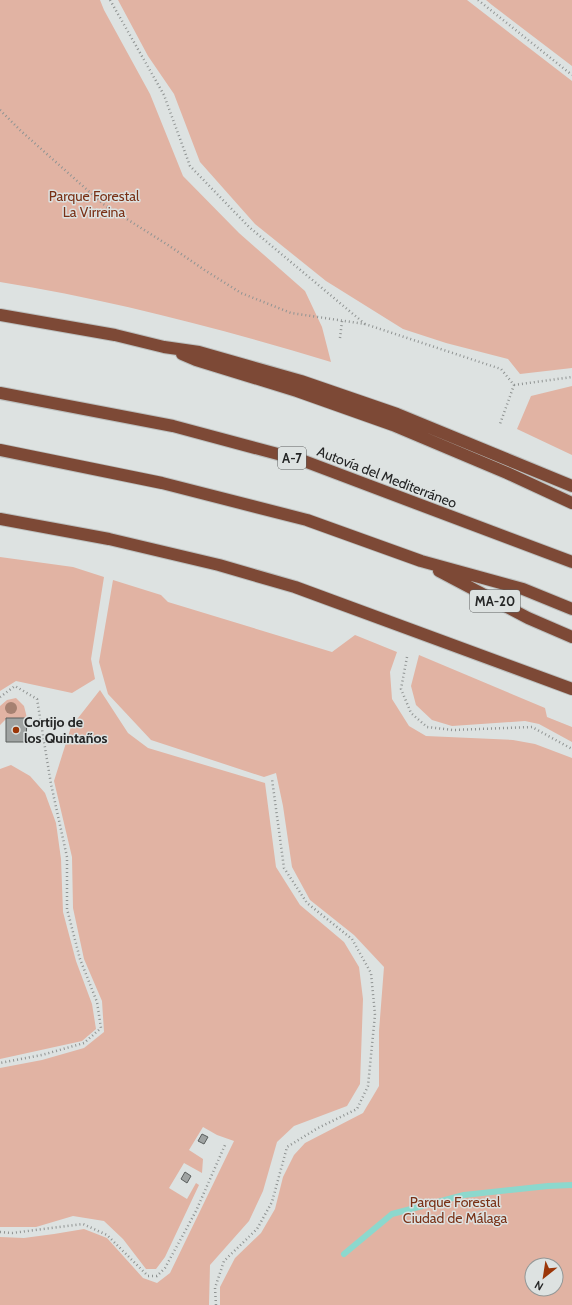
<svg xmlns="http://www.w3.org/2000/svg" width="572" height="1305" viewBox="0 0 572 1305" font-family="Cabin,sans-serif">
	<rect width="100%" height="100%" fill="#dde2e1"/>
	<path fill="#e1b3a3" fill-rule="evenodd" d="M 0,0 L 100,0 L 104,10 L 150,94 L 183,176 L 239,233 L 305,291 L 322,327 L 331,362 C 222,329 112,300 0,282 Z
		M 118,0 L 467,0 L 572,81 L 572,368 L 520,374 L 508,359 L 446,343 L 403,329 L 326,281 L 255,224 L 200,162 L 174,94 L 148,56 Z
		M 486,0 L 572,0 L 572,66 L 492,5 Z
		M 572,386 L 572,455 L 517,429 L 531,396 Z
		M 0,557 L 73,567 L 104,577 L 91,659 L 95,679 L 72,693 L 16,681 L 0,691 Z
		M 113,580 L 161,595 L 168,602 L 332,652 L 355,635 L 397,652 L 390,672 L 392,699 L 409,726 L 426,736 L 513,740 L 535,744 L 572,758 L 572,1305 L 220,1305 L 220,1287 L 235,1258 L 261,1233 L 275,1209 L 283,1177 L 294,1155 L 305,1143 L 363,1113 L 379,1086 L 379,1031 L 384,967 L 354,935 L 310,900 L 292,867 L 283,806 L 276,773 L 264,777 L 151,740 L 108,694 L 99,662 ZM 532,1265 L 556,1265 L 556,1289 L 532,1289 Z
		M 419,655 L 545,708 L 547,717 L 572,727 L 572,742 L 539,724 L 525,721 L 452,726 L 432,720 L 416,705 L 411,686 Z
		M 100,690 L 128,733 L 148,748 L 265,783 L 276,867 L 300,905 L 344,942 L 359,967 L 363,999 L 360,1084 L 347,1106 L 294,1126 L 277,1142 L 263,1191 L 249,1221 L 210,1265 L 209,1305 L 0,1305 L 0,1237 L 24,1238 L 54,1234 L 84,1229 L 107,1238 L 143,1278 L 157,1283 L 170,1273 L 234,1141 L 217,1135 L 203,1127 L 189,1150 L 203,1159 L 202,1173 L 184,1163 L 169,1188 L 187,1199 L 196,1183 L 199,1185 L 165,1257 L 156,1269 L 146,1269 L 123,1239 L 104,1221 L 73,1216 L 36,1227 L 0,1227 L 0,1068 L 42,1060 L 84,1048 L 104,1032 L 102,1001 L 84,959 L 73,908 L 72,857 L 54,781 L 71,727 Z
		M 16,698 L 24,706 L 27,718 L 7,718 L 0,725 L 0,706 L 7,700 Z
		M 11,765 L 30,776 L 45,793 L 56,823 L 61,859 L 63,912 L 76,961 L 92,1004 L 96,1029 L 82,1041 L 0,1059 L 0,769 Z"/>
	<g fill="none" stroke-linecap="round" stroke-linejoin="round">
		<path stroke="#8cd8cd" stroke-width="6" d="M 344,1254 L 392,1214 L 464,1195 L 548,1186 L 572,1185"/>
	</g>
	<path fill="#9fa3a2" stroke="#5a5e5d" d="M 6,718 L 27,718 L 26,742 L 6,742 Z
		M 202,1134 L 208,1137 L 204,1144 L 198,1141 Z
		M 185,1172 L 191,1176 L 187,1183 L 181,1179 Z"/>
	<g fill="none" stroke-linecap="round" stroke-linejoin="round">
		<g stroke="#bcc0bf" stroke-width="14">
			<path id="highway" d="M 0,315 L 115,335 L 164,347 L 199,352 L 301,381 L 397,414 L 572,486
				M 182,354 L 196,360 L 297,391 L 393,425 L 507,473 L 572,503
				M 0,393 L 173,426 L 304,461 L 572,562
				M 0,450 L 162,483 L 307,520 L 421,561 L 523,589 L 572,609
				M 0,519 L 109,539 L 219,565 L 295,587 L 572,689
				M 439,571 L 528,618 L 572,637"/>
		</g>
		<path stroke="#909493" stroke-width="2.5" stroke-dasharray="1 3" stroke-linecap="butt" d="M 110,0 L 164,95 L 190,166 L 249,227 L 365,324
			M 478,0 L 572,75
			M 0,110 L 21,131 L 103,204 L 168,245 L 206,271 L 241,293 L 291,313 L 365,324 L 501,369 L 514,385 L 500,424
			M 340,338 L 342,321
			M 514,385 L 572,377
			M 407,657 L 401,689 L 411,713 L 427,727 L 453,730 L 532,727 L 572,749
			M 0,697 L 15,686 L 37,699 L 51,784 L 67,857 L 67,909 L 80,959 L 97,1002 L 101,1028 L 84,1043 L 42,1055 L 0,1063
			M 0,1232 L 12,1233 L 83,1224 L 107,1235 L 148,1276 L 157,1276 L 165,1268 L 196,1211 L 225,1145
			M 216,1305 L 215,1288 L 224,1261 L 257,1229 L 272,1202 L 287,1147 L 318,1128 L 357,1109 L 368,1086 L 375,1015 L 371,973 L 352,939 L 307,903 L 284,868 L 272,779"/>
		<use href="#highway" stroke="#7d4936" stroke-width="12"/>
	</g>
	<circle fill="#a68171" cx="11" cy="708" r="6"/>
	<circle fill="#9b3608" stroke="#dde2e1" stroke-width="1.5" cx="16" cy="730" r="4"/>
	<g text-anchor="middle" stroke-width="3" stroke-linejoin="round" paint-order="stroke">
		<g fill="#dde2e1" stroke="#5c5e5e" stroke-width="1">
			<rect x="278" y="447" width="28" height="22" rx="3"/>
			<rect x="470" y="590" width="50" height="22" rx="3"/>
		</g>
		<g font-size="13" font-weight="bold" fill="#252626">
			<text x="292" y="463">A-7</text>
			<text x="495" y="606">MA-20</text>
		</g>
		<g font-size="14" fill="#793116" stroke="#dde2e1">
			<text x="94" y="201">Parque Forestal<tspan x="94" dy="16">La Virreina</tspan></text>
			<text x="455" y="1207">Parque Forestal<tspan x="455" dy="16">Ciudad de Málaga</tspan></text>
		</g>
		<g font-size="14" fill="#252626" stroke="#dde2e1">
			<text transform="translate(387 477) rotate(21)" y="5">Autovía del Mediterráneo</text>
		</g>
		<g font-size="14" font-weight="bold" fill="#252626" stroke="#dde2e1" text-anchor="start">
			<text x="24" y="727">Cortijo de<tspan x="24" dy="16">los Quintaños</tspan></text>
		</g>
	</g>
	<g transform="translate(544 1277) rotate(210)"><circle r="19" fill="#dde2e1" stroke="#939796"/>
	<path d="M0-3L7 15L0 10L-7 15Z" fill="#9b3608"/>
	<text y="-6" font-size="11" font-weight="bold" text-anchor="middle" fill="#252626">N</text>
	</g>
</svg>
